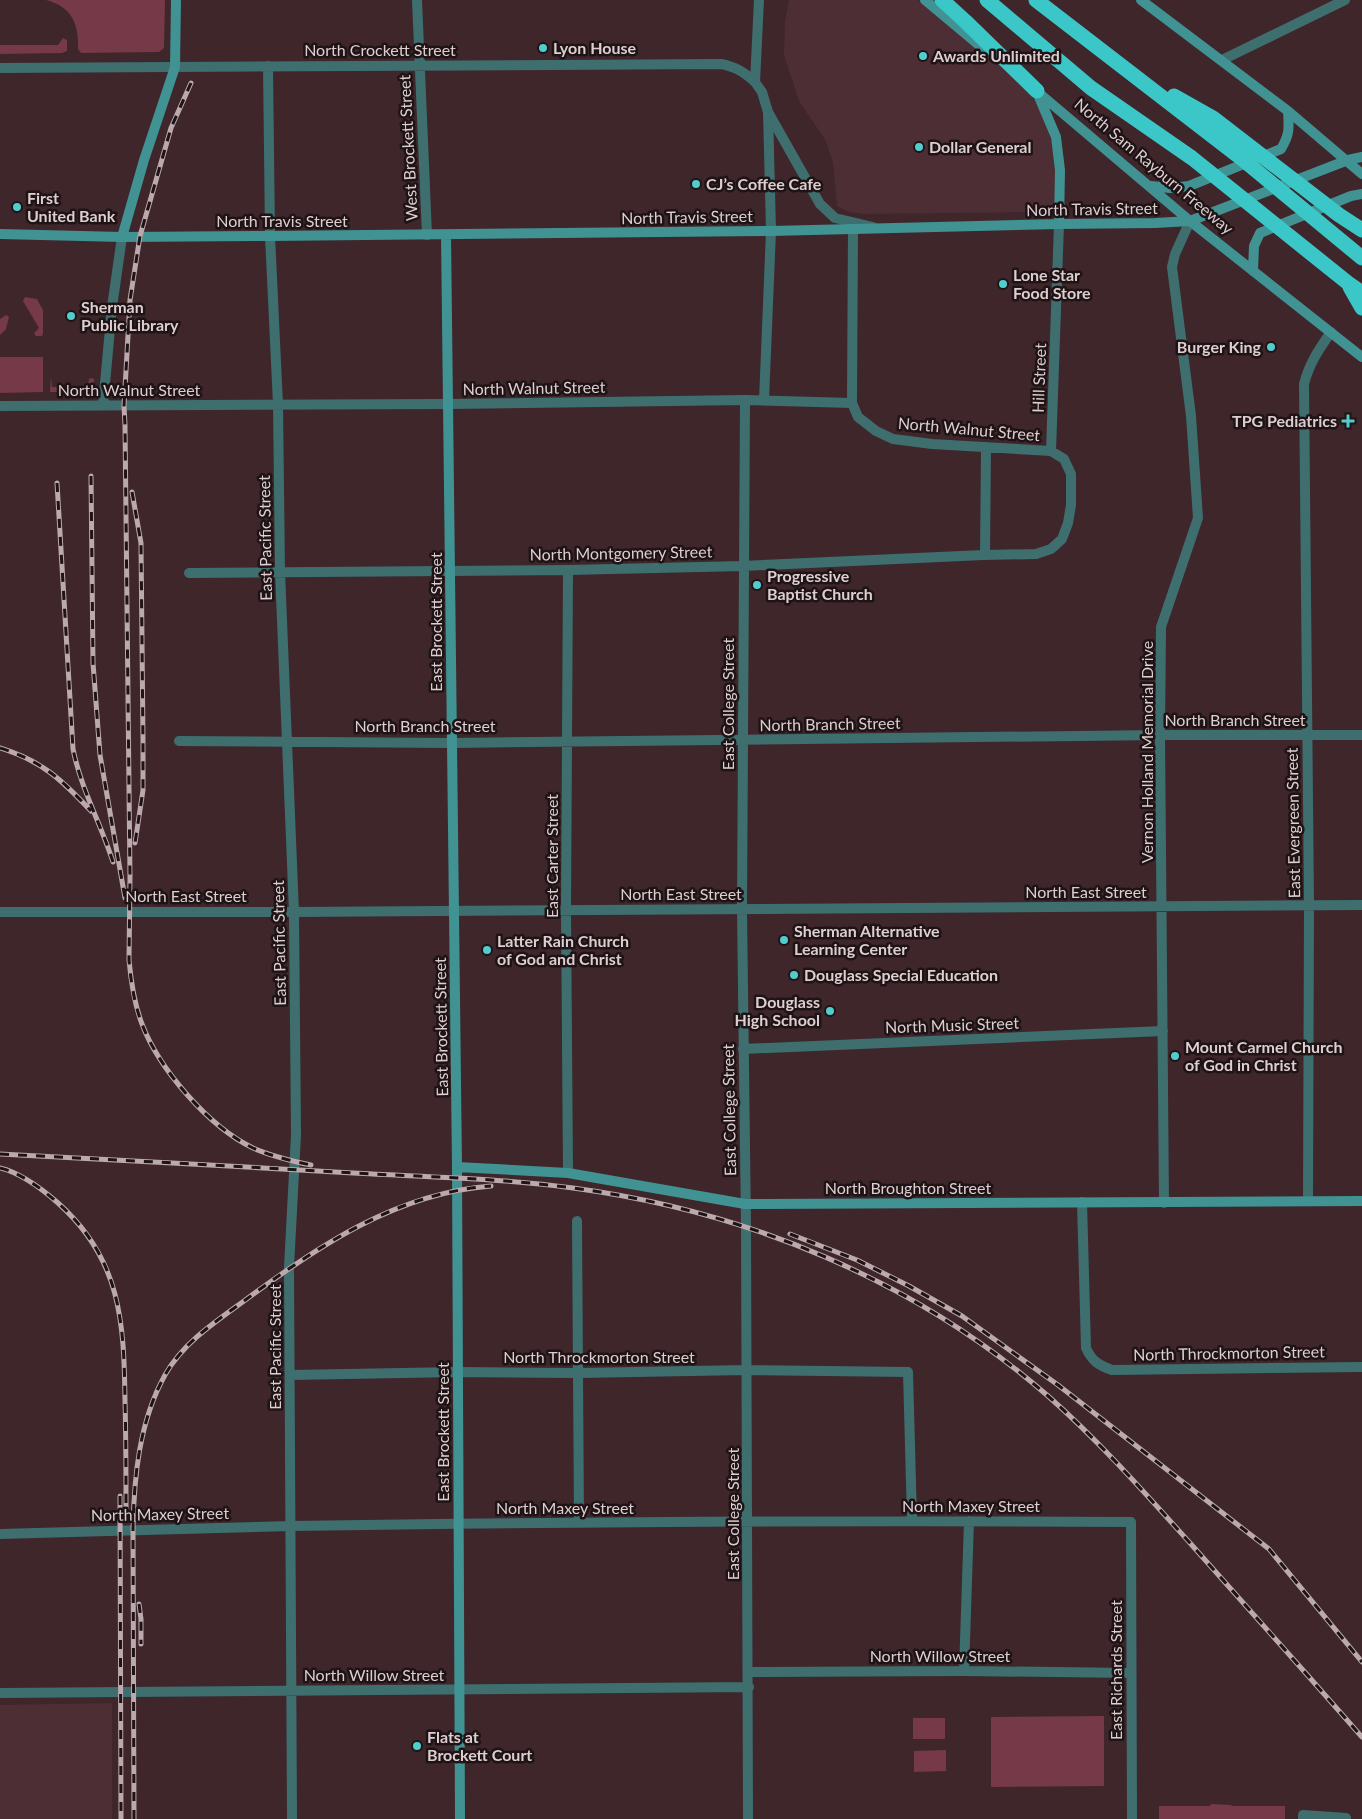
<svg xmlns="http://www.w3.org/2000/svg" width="1362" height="1819" viewBox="0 0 1362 1819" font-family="Lato,sans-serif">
	<rect width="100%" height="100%" fill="#3e262b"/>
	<path fill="#4d2e34" d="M 789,0 L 918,0 L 1027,87 L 1041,110 L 1055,152 L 1055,206 L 1052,210 L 1048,212 L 863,214 L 849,212 L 837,206 L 833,162 L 825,139 L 800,103 L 784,55 L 785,21 Z
		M 112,1703 L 112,1819 L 0,1819 L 0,1705 Z"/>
	<path fill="#753947" d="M 46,0 L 165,0 L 164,48 L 159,52 L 81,53 L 78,49 C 79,24 72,7 46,0 Z
		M 63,38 L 67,40 L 67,51 L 62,53 L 0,54 L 0,45 L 58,45 Z
		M 25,297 L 37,299 L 43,310 L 43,334 L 42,336 L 36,336 L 34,333 L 39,328 L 23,301 Z
		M 6,315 L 9,317 L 6,329 L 0,335 L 0,319 Z
		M 0,357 L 43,357 L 43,392 L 0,393 Z
		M 51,376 L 52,387 L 88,387 L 89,379 L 92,378 L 94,379 L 94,387 L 89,392 L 50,392 Z
		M 1104,1716 L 1104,1786 L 991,1787 L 991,1717 Z
		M 913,1718 L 945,1718 L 945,1739 L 913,1739 Z
		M 946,1750 L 946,1771 L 914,1772 L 914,1751 Z
		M 1211,1804 L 1231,1805 L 1232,1806 L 1285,1806 L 1285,1819 L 1159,1819 L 1159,1806 L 1210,1806 Z"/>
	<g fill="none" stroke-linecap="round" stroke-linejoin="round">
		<path stroke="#3f6e6f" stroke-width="10" d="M 417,0 L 427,235
			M 759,0 L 755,82 L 762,92 L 768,112 L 771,231 L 764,400
			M 1222,60 L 1345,0
			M 268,66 L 270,236 L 278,404 L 280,572 L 294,912 L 296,1135 L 289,1267 L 292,1819
			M 0,68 L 721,64 C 736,67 744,72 755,82
			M 768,112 L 820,204 L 835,218 L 873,227
			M 745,400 L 742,909 L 746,1226 L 748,1819
			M 852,403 L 853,229
			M 103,405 L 112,307 L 122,237
			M 0,406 L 449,404 L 745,400 L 852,403 L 858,417 L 876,431 L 893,439 L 932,444 L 1051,451
			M 985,555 L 986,447
			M 568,570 L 566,909 L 568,1173
			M 189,573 L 568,570 L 743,566 L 983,555 L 1036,554 L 1051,549 L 1062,539 L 1068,523 L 1071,505 L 1071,474 L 1064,459 L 1051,451 L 1059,224
			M 179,741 L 452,743 L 1160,735 L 1362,735
			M 0,912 L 294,912 L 1362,905
			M 743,1049 L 1163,1031
			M 1308,1201 L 1309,904 L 1304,384 C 1309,364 1319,349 1331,332
			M 1082,1202 L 1086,1348 C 1092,1361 1098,1365 1112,1370 L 1362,1367
			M 1164,1203 L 1160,735 L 1161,627 L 1198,518 L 1191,416 L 1172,267 L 1175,254 L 1190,221
			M 577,1221 L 579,1523
			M 290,1375 L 458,1372 L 579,1373 L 747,1370 L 908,1372 L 912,1520
			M 0,1534 C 97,1532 193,1528 290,1526 C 570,1522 851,1520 1131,1522 L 1132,1819
			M 964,1671 L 969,1521
			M 749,1672 L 964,1671 L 1131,1673
			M 0,1693 L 749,1687
			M 1303,1819 L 1303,1815 L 1346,1818"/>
		<path stroke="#419293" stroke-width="10" d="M 925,0 L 986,51
			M 1141,0 L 1288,111 L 1362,174
			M 1033,88 L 1190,221 L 1362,357
			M 1037,92 L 1056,137 L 1060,170 L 1059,224
			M 1151,186 L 1170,188 L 1189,186 L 1281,149 C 1290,134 1289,128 1288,111
			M 0,234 L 122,237 L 270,236 L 771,231 L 1059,224 L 1155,223 L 1190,221 L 1348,160 L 1362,157
			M 446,235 L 457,1167 L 460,1819
			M 122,237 L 144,160 L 175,67 L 176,0
			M 1253,271 L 1254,246 L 1260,233 L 1351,196 L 1362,194
			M 457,1167 L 568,1173 L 745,1204 L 1362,1201"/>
		<path stroke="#3bc6c8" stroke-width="15" d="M 942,0 L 965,21 L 1037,91
			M 987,0 L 1091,88 L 1192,158 L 1348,283 L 1362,293
			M 1036,0 L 1241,158 L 1362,258
			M 1174,96 L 1213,118 L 1339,215 L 1362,230
			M 1350,287 L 1362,308"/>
		<g stroke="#bca9ad" stroke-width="5">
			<path id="rail" d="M 191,83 L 171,128 L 140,236 L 130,300 L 124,406 L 125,425 L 130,877 L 129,960 C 131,982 134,1003 142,1024 C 159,1069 209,1127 253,1148 C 271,1156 292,1161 311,1165
				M 91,476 L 93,663 L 100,755 L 125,898
				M 57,483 L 73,749 C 81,789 101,824 113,862
				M 132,492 L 141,543 L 143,741 L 143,790 L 135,843
				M 0,748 C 42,761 61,779 91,811
				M 0,1154 C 118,1160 235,1166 353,1173 C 426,1177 500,1178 573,1188 C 746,1211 915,1280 1048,1396 C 1099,1441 1144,1492 1190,1543 C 1247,1607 1305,1672 1362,1737
				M 0,1168 C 21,1173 42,1189 58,1203 C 121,1259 124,1322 125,1401 C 126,1437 126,1472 126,1508
				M 790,1234 L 857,1260 L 909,1286 L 962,1316 L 1058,1385 L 1269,1549 L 1362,1662
				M 120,1496 L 121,1819
				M 139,1604 L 141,1619 L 141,1644
				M 134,1819 L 133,1529 C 134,1477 139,1422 165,1375 C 183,1343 215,1322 244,1301 C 318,1246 397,1193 491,1186"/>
		</g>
		<use href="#rail" stroke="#1e1315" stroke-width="3" stroke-dasharray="9" stroke-linecap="butt"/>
	</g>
	<g fill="#52cdce" stroke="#1e1315" stroke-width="2">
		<circle cx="543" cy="48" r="5"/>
		<circle cx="923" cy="56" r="5"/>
		<circle cx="919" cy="147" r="5"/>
		<circle cx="696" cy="184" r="5"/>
		<circle cx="17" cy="207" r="5"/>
		<circle cx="1003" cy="284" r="5"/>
		<circle cx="71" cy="316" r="5"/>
		<circle cx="1271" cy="347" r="5"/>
		<path d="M1345.5 413.5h5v5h5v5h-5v5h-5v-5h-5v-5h5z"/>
		<circle cx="757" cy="585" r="5"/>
		<circle cx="784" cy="940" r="5"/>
		<circle cx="487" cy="950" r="5"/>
		<circle cx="794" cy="975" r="5"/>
		<circle cx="830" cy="1011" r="5"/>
		<circle cx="1175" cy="1056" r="5"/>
		<circle cx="417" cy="1746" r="5"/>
	</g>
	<g text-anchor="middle" stroke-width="5" stroke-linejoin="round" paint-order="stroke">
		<g font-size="16" font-weight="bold" fill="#dfced1" stroke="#1e1315" text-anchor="start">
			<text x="553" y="54">Lyon House</text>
			<text x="933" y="62">Awards Unlimited</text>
			<text x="929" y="153">Dollar General</text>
			<text x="706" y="190">CJ’s Coffee Cafe</text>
			<text x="27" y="204">First<tspan x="27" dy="18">United Bank</tspan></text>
			<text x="1013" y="281">Lone Star<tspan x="1013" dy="18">Food Store</tspan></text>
			<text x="81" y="313">Sherman<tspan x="81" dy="18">Public Library</tspan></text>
			<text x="1261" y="353" text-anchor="end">Burger King</text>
			<text x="1337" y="427" text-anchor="end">TPG Pediatrics</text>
			<text x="767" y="582">Progressive<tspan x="767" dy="18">Baptist Church</tspan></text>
			<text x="794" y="937">Sherman Alternative<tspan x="794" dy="18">Learning Center</tspan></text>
			<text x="497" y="947">Latter Rain Church<tspan x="497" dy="18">of God and Christ</tspan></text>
			<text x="804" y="981">Douglass Special Education</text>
			<text x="820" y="1008" text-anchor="end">Douglass<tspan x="820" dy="18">High School</tspan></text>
			<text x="1185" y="1053">Mount Carmel Church<tspan x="1185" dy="18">of God in Christ</tspan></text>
			<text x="427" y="1743">Flats at<tspan x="427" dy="18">Brockett Court</tspan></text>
		</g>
		<g font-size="16" fill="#dfced1" stroke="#1e1315">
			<text x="380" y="56">North Crockett Street</text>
			<text transform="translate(408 148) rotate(-93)" y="6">West Brockett Street</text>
			<text transform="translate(1154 166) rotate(40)" y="6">North Sam Rayburn Freeway</text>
			<text transform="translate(1092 209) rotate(-1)" y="6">North Travis Street</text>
			<text transform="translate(687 217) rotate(-1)" y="6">North Travis Street</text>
			<text x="282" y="227">North Travis Street</text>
			<text transform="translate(1039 378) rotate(-88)" y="6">Hill Street</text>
			<text transform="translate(534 388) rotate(-1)" y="6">North Walnut Street</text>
			<text x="129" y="396">North Walnut Street</text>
			<text transform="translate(969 429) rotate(5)" y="6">North Walnut Street</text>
			<text transform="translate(265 538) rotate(-91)" y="6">East Pacific Street</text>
			<text transform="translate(621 553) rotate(-1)" y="6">North Montgomery Street</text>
			<text transform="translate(436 622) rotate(-90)" y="6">East Brockett Street</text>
			<text transform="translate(728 704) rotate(-90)" y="6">East College Street</text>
			<text x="1235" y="726">North Branch Street</text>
			<text transform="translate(830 724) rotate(-1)" y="6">North Branch Street</text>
			<text x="425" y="732">North Branch Street</text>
			<text transform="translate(1147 752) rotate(-90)" y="6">Vernon Holland Memorial Drive</text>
			<text transform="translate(1293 823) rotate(-91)" y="6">East Evergreen Street</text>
			<text transform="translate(552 856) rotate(-90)" y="6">East Carter Street</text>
			<text x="1086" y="898">North East Street</text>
			<text x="681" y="900">North East Street</text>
			<text x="186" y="902">North East Street</text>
			<text transform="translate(279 943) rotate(-91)" y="6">East Pacific Street</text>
			<text transform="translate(952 1025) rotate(-2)" y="6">North Music Street</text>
			<text transform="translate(441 1027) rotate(-91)" y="6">East Brockett Street</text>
			<text transform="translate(729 1110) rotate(-91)" y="6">East College Street</text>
			<text x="908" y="1194">North Broughton Street</text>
			<text transform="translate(275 1347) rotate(-90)" y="6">East Pacific Street</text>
			<text transform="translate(1229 1353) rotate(-1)" y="6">North Throckmorton Street</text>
			<text x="599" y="1363">North Throckmorton Street</text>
			<text transform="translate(443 1432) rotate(-90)" y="6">East Brockett Street</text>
			<text x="971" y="1512">North Maxey Street</text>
			<text x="565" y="1514">North Maxey Street</text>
			<text transform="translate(160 1514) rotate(-1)" y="6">North Maxey Street</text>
			<text transform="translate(733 1514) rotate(-90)" y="6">East College Street</text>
			<text x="940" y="1662">North Willow Street</text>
			<text transform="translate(1116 1670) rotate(-90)" y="6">East Richards Street</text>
			<text x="374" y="1681">North Willow Street</text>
		</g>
	</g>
</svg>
